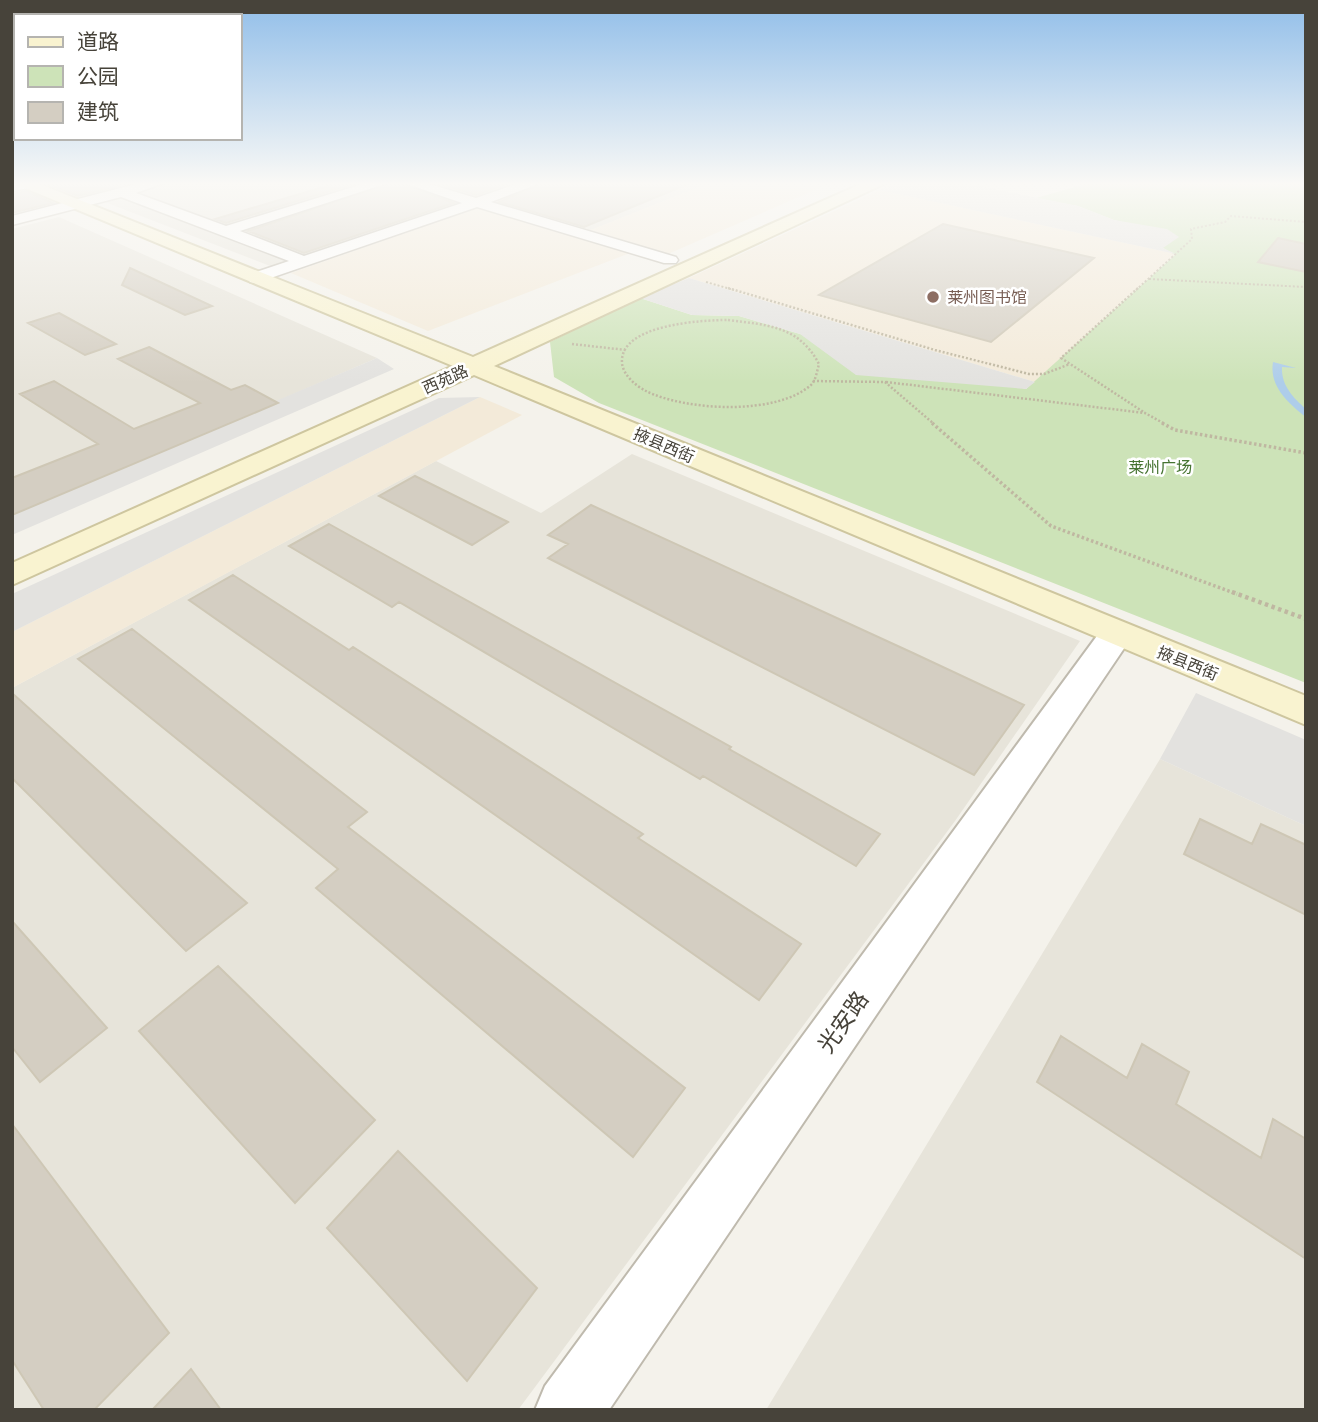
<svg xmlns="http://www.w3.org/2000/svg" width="1318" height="1422" viewBox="0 0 1318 1422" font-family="'Fira Sans','Noto Sans SC',sans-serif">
	<rect width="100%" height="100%" fill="#f4f2eb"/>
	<path fill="#e7e4da" d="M 56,183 L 535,183 L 283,271 Z
		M 546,183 L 709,183 L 591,230 L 495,201 Z
		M 59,217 L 377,358 L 12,515 L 12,229 Z
		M 632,454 L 1080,641 L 955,821 L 518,1410 L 12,1410 L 12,688 L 436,461 L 541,513 Z
		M 1160,759 L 1306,826 L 1306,1410 L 766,1410 Z"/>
	<path fill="#f3ead9" d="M 709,183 L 831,183 L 668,254 L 591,230 Z
		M 880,190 L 1176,254 L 1035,382 L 689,278 Z
		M 477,208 L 630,253 L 428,331 L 291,273 Z
		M 480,397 L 522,415 L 12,688 L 12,632 Z"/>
	<path fill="#cde3b8" d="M 1089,183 L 1306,183 L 1306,683 L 599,403 L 554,377 L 550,342 L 640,298 L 692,315 L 739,316 L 807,336 L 1026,389 L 1175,255 L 1163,248 L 1139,226 L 1114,220 L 1078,206 L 1036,198 Z"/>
	<path fill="#e3e2df" d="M 894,183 L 965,183 L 1078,206 L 1114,220 L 1167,229 L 1179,237 L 1163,248 L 1176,254 L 880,190 Z
		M 689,278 L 1035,382 L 1026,389 L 856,375 L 800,334 L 739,316 L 692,315 L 640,298 Z
		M 377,358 L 394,369 L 12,535 L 12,513 Z
		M 480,397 L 12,632 L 12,594 L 439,398 Z
		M 1196,693 L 1306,740 L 1306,826 L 1160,759 Z"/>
	<path fill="#aecdea" d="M 1273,362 L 1296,368 L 1282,367 C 1281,385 1293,398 1306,409 L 1306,417 C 1288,403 1269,386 1273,362 Z"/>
	<path fill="#d4cec2" stroke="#cec7b5" stroke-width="2" d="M 45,183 L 118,183 L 119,186 L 78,196 Z
		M 337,183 L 356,183 L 226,223 L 215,219 Z
		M 390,183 L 402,183 L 454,203 L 304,253 L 248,231 Z
		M 437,183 L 510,183 L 476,195 Z
		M 542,183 L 688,183 L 688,184 L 584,227 L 499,202 Z
		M 26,191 L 53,203 L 12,213 L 12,194 Z
		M 943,224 L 1094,258 L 991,342 L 819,295 Z
		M 1278,238 L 1306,244 L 1306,272 L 1258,262 Z
		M 130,268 L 212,306 L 185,315 L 122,285 Z
		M 59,313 L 116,344 L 85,355 L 28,323 Z
		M 149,347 L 231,390 L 245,385 L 278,403 L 12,515 L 12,478 L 98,444 L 20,394 L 54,381 L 134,429 L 200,403 L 118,359 Z
		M 415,476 L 508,522 L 472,545 L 379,496 Z
		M 591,505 L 913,653 L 1024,705 L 974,775 L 548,558 L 568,544 L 548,535 Z
		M 329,524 L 731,747 L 729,749 L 880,834 L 856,866 L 703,776 L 700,779 L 399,602 L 392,607 L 289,546 Z
		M 233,575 L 349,650 L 353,647 L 643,834 L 638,838 L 801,944 L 759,1000 L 189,600 Z
		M 132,629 L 367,812 L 348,827 L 685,1088 L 633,1157 L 316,888 L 338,869 L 78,659 Z
		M 12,693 L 125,795 L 247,903 L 186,951 L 12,778 Z
		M 1200,819 L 1252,844 L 1261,824 L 1306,845 L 1306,915 L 1184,854 Z
		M 12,921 L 107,1028 L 40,1082 L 12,1047 Z
		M 218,966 L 375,1120 L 295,1203 L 139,1031 Z
		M 1061,1036 L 1127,1078 L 1142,1044 L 1189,1072 L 1176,1104 L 1261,1158 L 1273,1119 L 1306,1139 L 1306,1259 L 1037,1082 Z
		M 12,1124 L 169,1333 L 94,1410 L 44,1410 L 12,1360 Z
		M 398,1151 L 537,1288 L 467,1381 L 327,1228 Z
		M 191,1369 L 221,1410 L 152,1410 Z"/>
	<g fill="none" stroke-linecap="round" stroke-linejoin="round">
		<g stroke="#bfbaae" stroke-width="3">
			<path id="minor" d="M 12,183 L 30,183 L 31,185 L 29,188 L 12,191 Z
				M 140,183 L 164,183 L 136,193 L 226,226 L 366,183 L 388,183 L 240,231 L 304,256 L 462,203 L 404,183 L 426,183 L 476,198 L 519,183 L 540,183 L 491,202 L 676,257 L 678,260 L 676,263 L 664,263 L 477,207 L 256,283 L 250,282 L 248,278 L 250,274 L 289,261 L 121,197 L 12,225 L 12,216 Z"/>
		</g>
		<g stroke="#bfbaae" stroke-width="4">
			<path id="tertiary" d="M 1117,621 L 1129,625 L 1135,633 L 1129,641 L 609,1410 L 535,1410 L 545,1386 L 1105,625 Z"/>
		</g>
		<g stroke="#cec69f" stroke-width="4">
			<path id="secondary" d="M 13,183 L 37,183 L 473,357 L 863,183 L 886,183 L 494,366 L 1306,696 L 1306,725 L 474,375 L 12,585 L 12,563 L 453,366 Z"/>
		</g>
		<path stroke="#bfb7a1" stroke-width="2" stroke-dasharray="2 2" stroke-linecap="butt" d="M 1149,279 L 1306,287
			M 706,282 L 734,290
			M 1136,290 L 1192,239 L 1191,229 L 1225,222 L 1231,216 L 1306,222"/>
		<path stroke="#bfb7a1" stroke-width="2.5" stroke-dasharray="2 2" stroke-linecap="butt" d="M 728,288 L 935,350 L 1029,374 L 1044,374 L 1070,364
			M 1138,288 L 1061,358 L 1145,413
			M 728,320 C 768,325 799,326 819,364 C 817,371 816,379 812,384 C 778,416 686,411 646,391 C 636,386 623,375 622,363 C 619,324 704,320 728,320 Z
			M 572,344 L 626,350
			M 813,381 L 885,382 L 934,424
			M 886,382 L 1145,413 L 1165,424"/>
		<path stroke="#bfb7a1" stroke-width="3.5" stroke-dasharray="2.5 2.5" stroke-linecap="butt" d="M 932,423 L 1051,526 L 1237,594
			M 1162,423 L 1175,430 L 1306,453"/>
		<path stroke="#bfb7a1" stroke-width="4.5" stroke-dasharray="3.5 3.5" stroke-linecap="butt" d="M 1232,592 L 1306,619"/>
		<use href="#minor" fill="#fff" fill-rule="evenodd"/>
		<use href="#tertiary" fill="#fff" fill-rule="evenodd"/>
		<use href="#secondary" fill="#f9f3d0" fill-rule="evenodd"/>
	</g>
	<linearGradient id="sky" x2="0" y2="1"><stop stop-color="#91bee9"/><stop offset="0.48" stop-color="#faf9f6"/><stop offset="1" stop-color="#faf9f6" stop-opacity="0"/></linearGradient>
	<rect width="1318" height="383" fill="url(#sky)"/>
	<circle fill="#8d6e63" stroke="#fff" stroke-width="2.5" cx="933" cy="297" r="7"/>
	<g text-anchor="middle" stroke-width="5" stroke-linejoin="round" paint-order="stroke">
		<g font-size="16" fill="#785e54" stroke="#fff" text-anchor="start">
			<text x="947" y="303">莱州图书馆</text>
		</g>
		<g font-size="16" fill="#47433a" stroke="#fff">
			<text transform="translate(445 379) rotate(-24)" y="6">西苑路</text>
			<text transform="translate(664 445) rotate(23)" y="6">掖县西街</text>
			<text transform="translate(1188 663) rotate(22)" y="6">掖县西街</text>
		</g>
		<g font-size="16" fill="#467432" stroke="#fff">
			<text x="1160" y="473">莱州广场</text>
		</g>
		<g font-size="23" fill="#47433a" stroke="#fff">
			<text transform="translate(843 1022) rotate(-55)" y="8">光安路</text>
		</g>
	</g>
	<rect width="1318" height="1422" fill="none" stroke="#47433a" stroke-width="28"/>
	<rect x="14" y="14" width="228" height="126" fill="#ffffff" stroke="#b5b4b0" stroke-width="2"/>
	<rect x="28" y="37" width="35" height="10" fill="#f9f3d0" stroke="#b5b4b0" stroke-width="2"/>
	<text x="77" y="49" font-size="21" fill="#47433a">道路</text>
	<rect x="28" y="66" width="35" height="21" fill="#cde3b8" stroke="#b5b4b0" stroke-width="2"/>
	<text x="77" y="84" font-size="21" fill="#47433a">公园</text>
	<rect x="28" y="102" width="35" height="21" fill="#d4cec2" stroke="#b5b4b0" stroke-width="2"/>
	<text x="77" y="119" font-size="21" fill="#47433a">建筑</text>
</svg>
